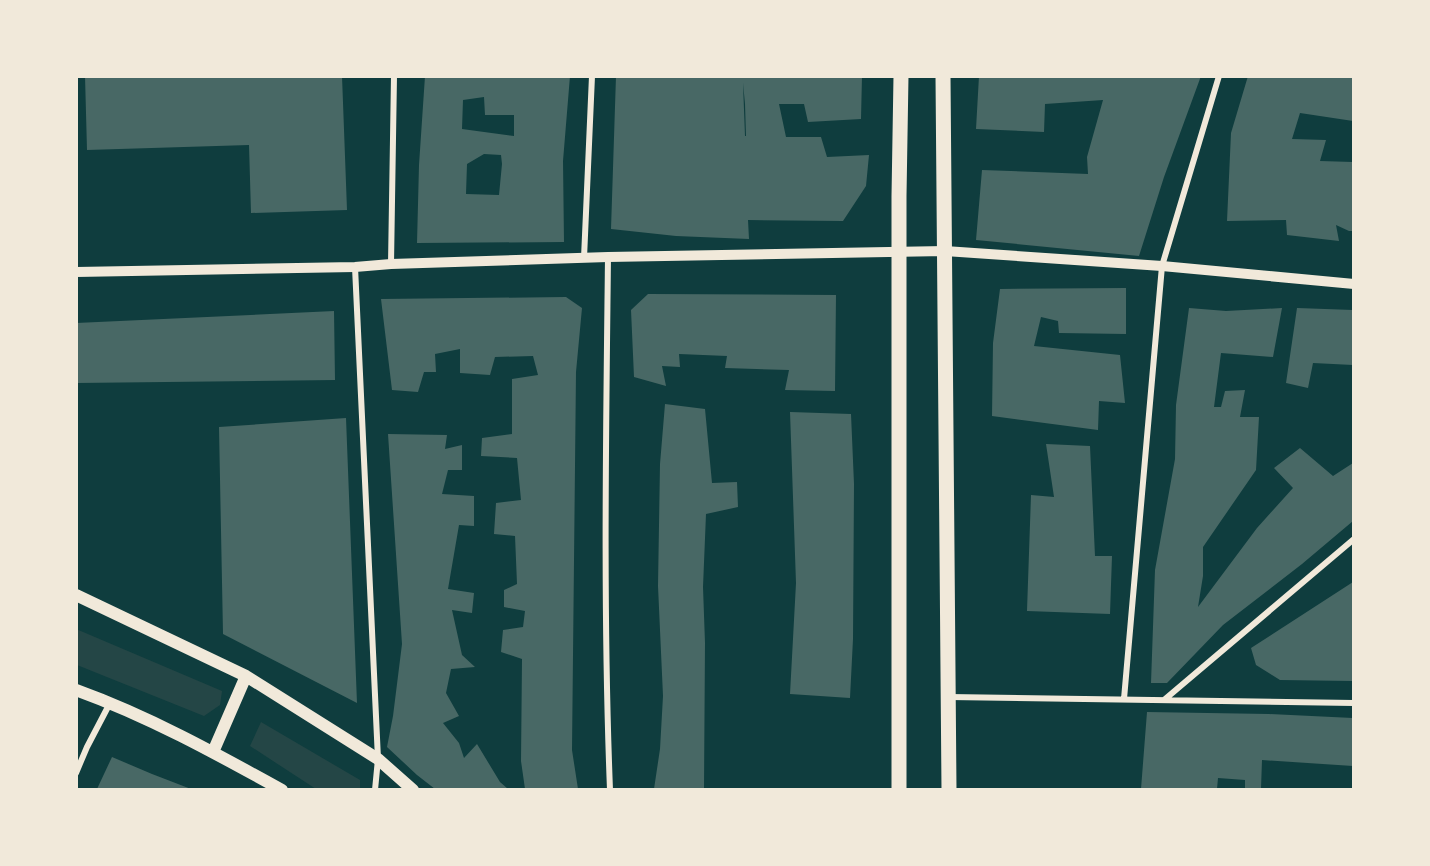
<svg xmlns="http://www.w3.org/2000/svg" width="1430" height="866" viewBox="0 0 1430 866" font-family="Karla,sans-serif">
	<rect width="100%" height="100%" fill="#0f3d3e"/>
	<path fill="#244646" d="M 76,629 L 222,691 L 220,705 L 204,716 L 77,665 Z
		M 261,722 L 360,780 L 360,789 L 316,789 L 250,746 Z"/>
	<path fill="#486865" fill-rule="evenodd" d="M 85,76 L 342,76 L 347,210 L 251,213 L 249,145 L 87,150 Z
		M 425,76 L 570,76 L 563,161 L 564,242 L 417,243 L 419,165 ZM 484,97 L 485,115 L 514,115 L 514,136 L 462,129 L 463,100 ZM 484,154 L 501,155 L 502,164 L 499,195 L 466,194 L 467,164 Z
		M 616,76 L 862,76 L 861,119 L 808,122 L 804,104 L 779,104 L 786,137 L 821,137 L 827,157 L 869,155 L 866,186 L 843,221 L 748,220 L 749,239 L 676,236 L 611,229 ZM 743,83 L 745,104 L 746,136 L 745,136 Z
		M 979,76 L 1201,76 L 1164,177 L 1139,256 L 976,240 L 982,170 L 1088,174 L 1087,157 L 1103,100 L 1045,104 L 1044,132 L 976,129 Z
		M 1248,76 L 1353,76 L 1353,121 L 1300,113 L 1292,139 L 1326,140 L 1320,161 L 1353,162 L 1353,231 L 1349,231 L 1336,225 L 1339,241 L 1287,235 L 1286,220 L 1227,221 L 1231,133 Z
		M 1126,288 L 1126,334 L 1059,333 L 1058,321 L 1041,317 L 1034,346 L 1120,355 L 1125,403 L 1099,401 L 1098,430 L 992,416 L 993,343 L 1000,289 Z
		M 648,294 L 836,295 L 835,391 L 785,390 L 789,370 L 725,368 L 727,356 L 679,354 L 680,367 L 662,366 L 666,386 L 634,377 L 631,310 Z
		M 566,297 L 582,308 L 576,372 L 572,750 L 578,789 L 525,789 L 521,761 L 522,659 L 501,652 L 503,630 L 523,627 L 525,611 L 504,607 L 504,590 L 517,584 L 515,536 L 494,534 L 496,503 L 521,500 L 517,458 L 481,456 L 482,438 L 512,434 L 512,379 L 538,375 L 533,356 L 495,357 L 490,375 L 460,373 L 460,349 L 435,354 L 436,372 L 424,372 L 418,392 L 392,390 L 381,299 Z
		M 1189,308 L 1226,311 L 1282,308 L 1273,357 L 1221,353 L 1214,407 L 1221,407 L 1225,391 L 1245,390 L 1240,417 L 1259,417 L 1256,470 L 1203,547 L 1203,576 L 1198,607 L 1257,528 L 1293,488 L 1274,468 L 1300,448 L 1333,476 L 1353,463 L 1353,521 L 1302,564 L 1223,625 L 1167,683 L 1151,683 L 1155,570 L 1175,459 L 1176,405 Z
		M 1297,308 L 1353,310 L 1353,365 L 1313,363 L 1308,388 L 1286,383 Z
		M 334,311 L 335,380 L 76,383 L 76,323 Z
		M 665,404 L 705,409 L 712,483 L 737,482 L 738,507 L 706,514 L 703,587 L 705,643 L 704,789 L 654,789 L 660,749 L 663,696 L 658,586 L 660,464 Z
		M 790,412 L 851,414 L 854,484 L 853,639 L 850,698 L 790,694 L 796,583 Z
		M 346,418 L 357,703 L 223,634 L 219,427 Z
		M 388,434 L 447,435 L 445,449 L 462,445 L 462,470 L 448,470 L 442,494 L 474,496 L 474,526 L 459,525 L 448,589 L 474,593 L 472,613 L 452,610 L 462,655 L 475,667 L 451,669 L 446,693 L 459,716 L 443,723 L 459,743 L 464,758 L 477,744 L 500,782 L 508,789 L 435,789 L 417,775 L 387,747 L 393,716 L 402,644 Z
		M 1046,444 L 1090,446 L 1095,556 L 1112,556 L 1110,614 L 1027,611 L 1031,495 L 1054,497 Z
		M 1353,582 L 1353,681 L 1280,680 L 1256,665 L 1251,648 Z
		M 1147,712 L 1269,714 L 1353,718 L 1353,766 L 1262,760 L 1261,789 L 1245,789 L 1245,780 L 1218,778 L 1217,789 L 1141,789 Z
		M 112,757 L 152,774 L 191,789 L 97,789 Z"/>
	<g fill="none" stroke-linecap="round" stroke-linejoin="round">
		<path stroke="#f1e9da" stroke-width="6" d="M 608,257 C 606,435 603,612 610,790
			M 584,258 L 592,76
			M 391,264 L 394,76
			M 355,267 L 378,759 L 375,790
			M 949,697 L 1354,703
			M 1124,699 L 1162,266 L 1219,76
			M 1164,700 L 1354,539
			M 76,773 L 87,747 L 110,703"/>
		<path stroke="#f1e9da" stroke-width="10" d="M 76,272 L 355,267 L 391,264 L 608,257 L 945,251 L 1162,266 L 1354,284"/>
		<path stroke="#f1e9da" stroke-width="12" d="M 76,595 L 246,676 L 378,759 L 413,790
			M 76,690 C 148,716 215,753 282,790
			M 213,752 L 246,676"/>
		<path stroke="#f1e9da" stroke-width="15" d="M 943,76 L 949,790
			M 899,790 L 899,196 L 901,76"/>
	</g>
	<rect width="1430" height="866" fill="none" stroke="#f1e9da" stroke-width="156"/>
</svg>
